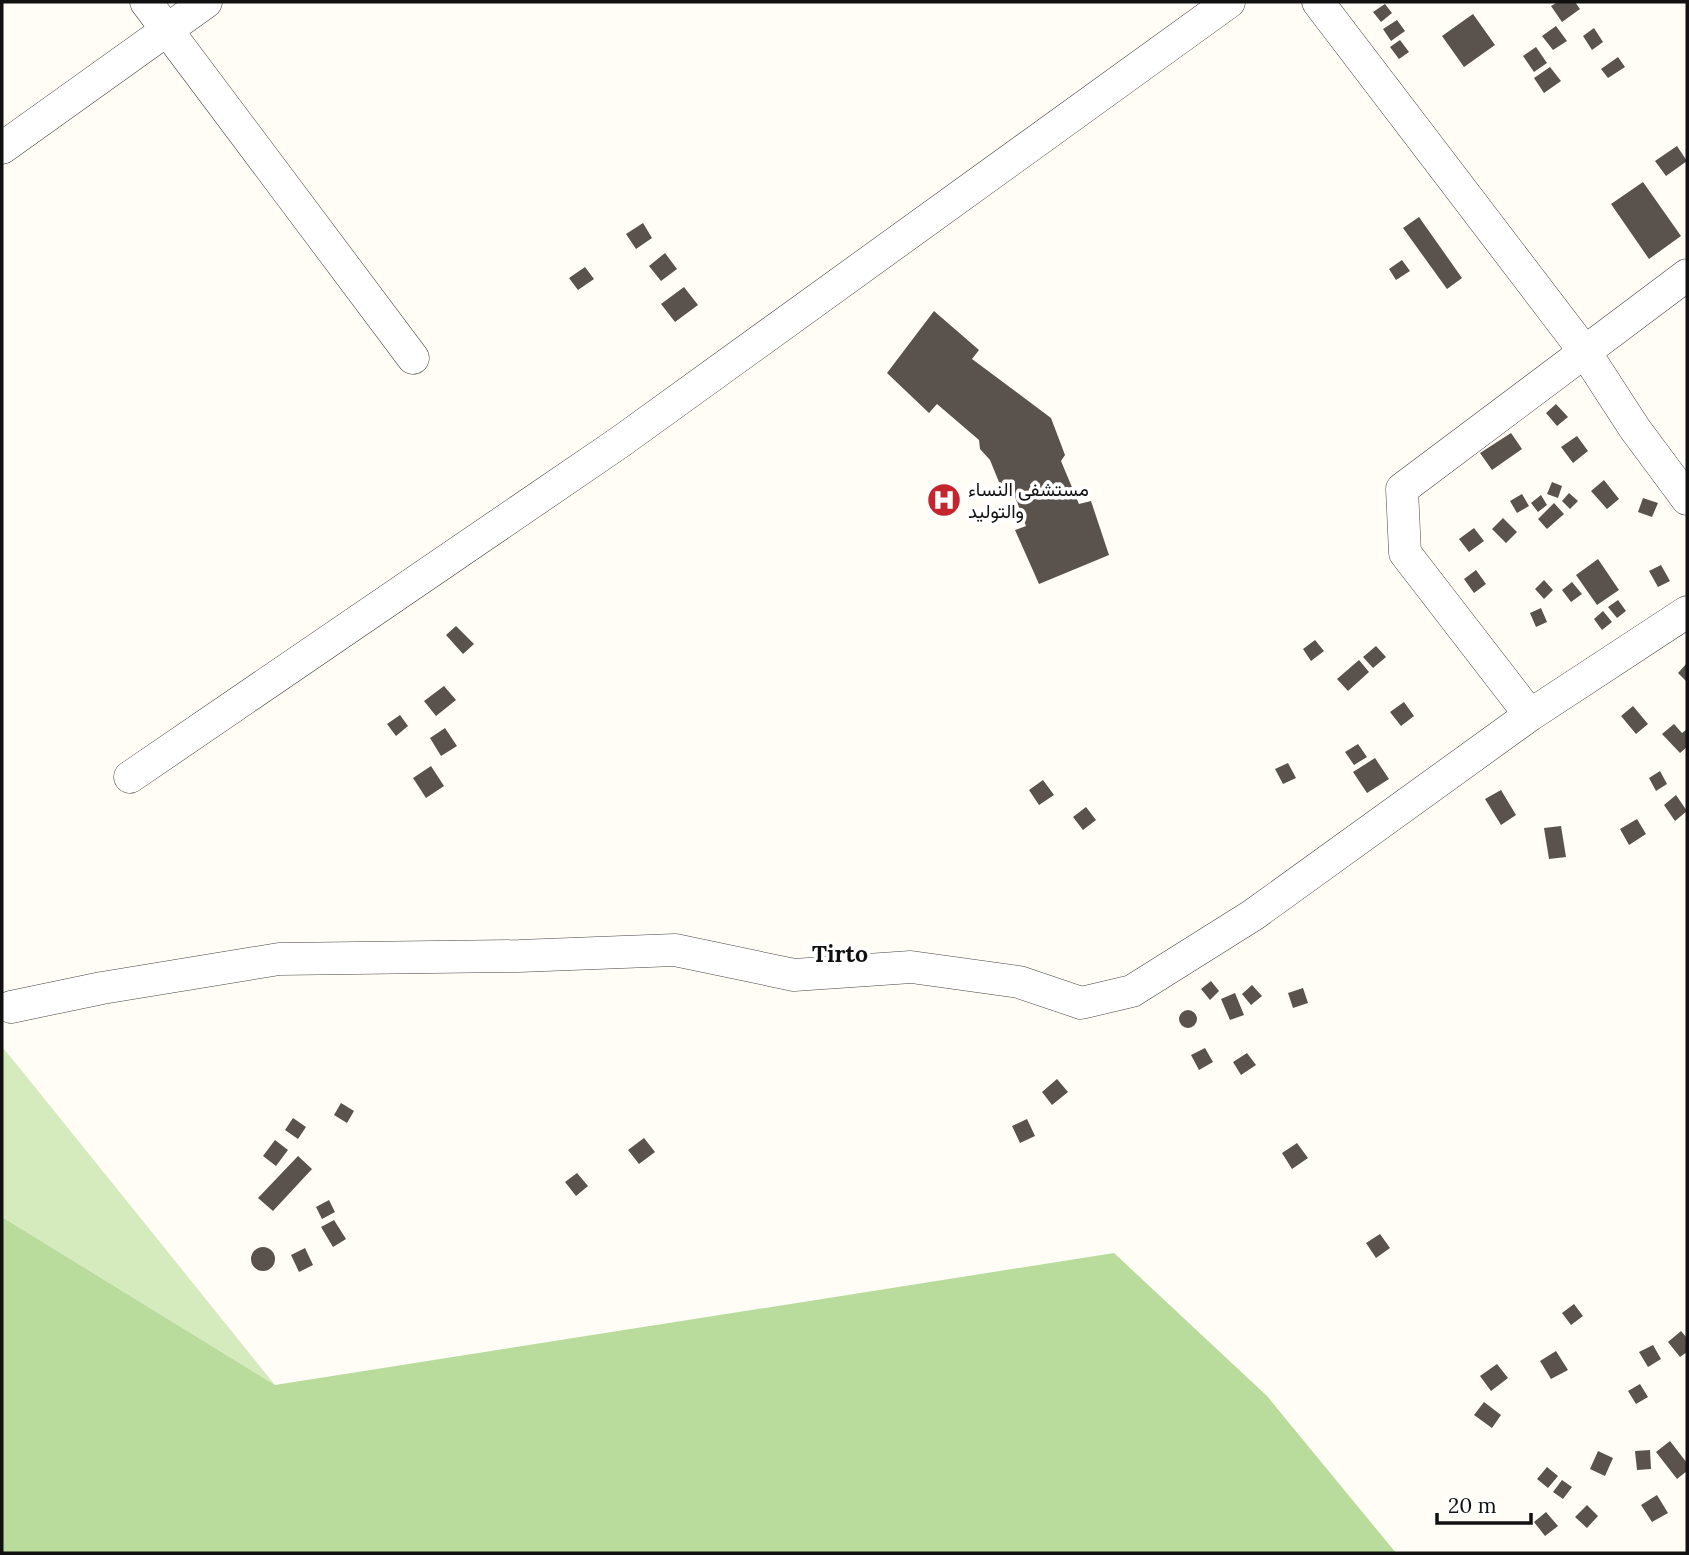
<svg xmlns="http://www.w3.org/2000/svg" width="1689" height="1555" viewBox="0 0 1689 1555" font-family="Lora,Vazirmatn,serif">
	<rect width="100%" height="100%" fill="#fffdf5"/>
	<path fill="#d5ebbd" d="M 2,1047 L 18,1066 L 275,1385 L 2,1217 Z"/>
	<path fill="#b9dc9c" d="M 2,1217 L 275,1385 L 1114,1253 L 1267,1396 L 1396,1553 L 2,1553 Z"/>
	<path fill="#5a524d" d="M 1558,2 L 1575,2 L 1580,9 L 1562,22 L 1551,6 Z
		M 1385,4 L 1392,13 L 1381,22 L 1373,12 Z
		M 1473,14 L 1495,45 L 1464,67 L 1442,36 Z
		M 1397,20 L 1405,31 L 1391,41 L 1383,29 Z
		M 1556,26 L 1567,41 L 1553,50 L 1542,36 Z
		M 1594,28 L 1603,42 L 1592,50 L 1583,36 Z
		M 1400,40 L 1409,52 L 1399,59 L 1390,47 Z
		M 1536,47 L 1547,63 L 1534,72 L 1523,56 Z
		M 1618,57 L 1625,67 L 1608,78 L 1601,69 Z
		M 1550,67 L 1561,81 L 1544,93 L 1534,78 Z
		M 1677,146 L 1687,161 L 1666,176 L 1655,161 Z
		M 1643,182 L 1681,236 L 1649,259 L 1611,204 Z
		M 1419,217 L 1462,278 L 1447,289 L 1403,228 Z
		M 643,223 L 652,238 L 636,249 L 626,234 Z
		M 665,253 L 677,269 L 661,281 L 649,266 Z
		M 1402,260 L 1410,271 L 1396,280 L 1389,269 Z
		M 585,267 L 594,279 L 578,290 L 569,278 Z
		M 684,287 L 698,305 L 675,322 L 661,304 Z
		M 934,311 L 979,350 L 972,359 L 1051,418 L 1065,455 L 1061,461 L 1079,504 L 1091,501 L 1109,555 L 1039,584 L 1015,530 L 1026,526 L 1011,486 L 1001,487 L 990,460 L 980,449 L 979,440 L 937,404 L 929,413 L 887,373 Z
		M 1556,404 L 1568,417 L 1557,426 L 1546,413 Z
		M 1511,433 L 1522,449 L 1492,470 L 1480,453 Z
		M 1577,436 L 1588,451 L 1573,463 L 1561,447 Z
		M 1604,480 L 1619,499 L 1607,509 L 1591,491 Z
		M 1552,482 L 1562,486 L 1558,498 L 1547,494 Z
		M 1569,493 L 1578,501 L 1570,509 L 1562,501 Z
		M 1522,494 L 1529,506 L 1517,513 L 1510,501 Z
		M 1541,495 L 1547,505 L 1538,512 L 1531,503 Z
		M 1643,498 L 1658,503 L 1652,517 L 1638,512 Z
		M 1554,503 L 1564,514 L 1547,529 L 1538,519 Z
		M 1503,518 L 1517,532 L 1506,543 L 1492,529 Z
		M 1474,528 L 1484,541 L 1469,552 L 1459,539 Z
		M 1598,559 L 1619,590 L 1597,605 L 1576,575 Z
		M 1661,565 L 1670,581 L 1658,587 L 1649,571 Z
		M 1476,570 L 1486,584 L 1474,593 L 1464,579 Z
		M 1544,580 L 1553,590 L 1544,599 L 1535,589 Z
		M 1572,582 L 1582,594 L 1571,602 L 1562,590 Z
		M 1618,600 L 1626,611 L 1617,618 L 1608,607 Z
		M 1541,608 L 1547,622 L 1536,627 L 1530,613 Z
		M 1603,611 L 1612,622 L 1602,630 L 1594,619 Z
		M 456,626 L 474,644 L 463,654 L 446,635 Z
		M 1315,640 L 1324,651 L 1311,661 L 1303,649 Z
		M 1376,646 L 1386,657 L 1373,668 L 1363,657 Z
		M 1359,660 L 1369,672 L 1348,691 L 1337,679 Z
		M 1687,663 L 1687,682 L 1678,673 Z
		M 444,686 L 456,700 L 436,716 L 424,701 Z
		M 1404,702 L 1414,716 L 1401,726 L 1390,712 Z
		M 1633,706 L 1648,724 L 1636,734 L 1621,716 Z
		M 400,715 L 408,726 L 396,736 L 387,724 Z
		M 1674,724 L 1682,733 L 1686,730 L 1687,732 L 1687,747 L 1680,753 L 1662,734 Z
		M 445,728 L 457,746 L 441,756 L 430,738 Z
		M 1358,744 L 1367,757 L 1354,765 L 1345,752 Z
		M 1375,758 L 1389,779 L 1367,793 L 1353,772 Z
		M 1288,763 L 1296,778 L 1283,784 L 1275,769 Z
		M 431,766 L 444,786 L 426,798 L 413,778 Z
		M 1660,771 L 1667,784 L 1656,791 L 1649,778 Z
		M 1043,780 L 1054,795 L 1039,805 L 1029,790 Z
		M 1501,790 L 1516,815 L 1501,825 L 1485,799 Z
		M 1676,795 L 1687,811 L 1675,821 L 1664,805 Z
		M 1086,807 L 1096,820 L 1083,830 L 1073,817 Z
		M 1637,819 L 1646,834 L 1629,845 L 1620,829 Z
		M 1561,826 L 1566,857 L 1549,859 L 1544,828 Z
		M 1211,981 L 1219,991 L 1210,1000 L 1201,989 Z
		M 1252,985 L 1262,996 L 1251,1005 L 1242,994 Z
		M 1303,988 L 1308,1003 L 1293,1008 L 1288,993 Z
		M 1235,993 L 1244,1015 L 1230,1020 L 1221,999 Z
		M1179 1019a9 9 0 1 1 18 0a9 9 0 1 1-18 0Z
		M 1205,1048 L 1213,1062 L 1199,1070 L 1191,1055 Z
		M 1247,1053 L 1256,1065 L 1241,1075 L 1233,1062 Z
		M 1057,1079 L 1068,1092 L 1052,1105 L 1042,1092 Z
		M 341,1103 L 354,1111 L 347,1123 L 334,1115 Z
		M 293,1118 L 306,1127 L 298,1139 L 285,1130 Z
		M 1027,1119 L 1035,1136 L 1020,1143 L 1012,1126 Z
		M 644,1138 L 655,1152 L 639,1164 L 628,1150 Z
		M 275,1140 L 288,1150 L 276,1166 L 263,1156 Z
		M 1297,1143 L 1308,1158 L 1292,1169 L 1282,1153 Z
		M 298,1156 L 312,1169 L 273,1211 L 258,1198 Z
		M 577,1173 L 588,1186 L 576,1196 L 565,1182 Z
		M 329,1200 L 335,1212 L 322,1219 L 316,1207 Z
		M 334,1220 L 346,1239 L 333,1247 L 321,1227 Z
		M 1380,1234 L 1390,1248 L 1376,1258 L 1366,1243 Z
		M251 1259a12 12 0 1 1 24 0a12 12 0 1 1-24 0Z
		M 305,1248 L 313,1265 L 299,1272 L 291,1255 Z
		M 1574,1304 L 1583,1316 L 1571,1325 L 1562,1313 Z
		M 1681,1331 L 1687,1338 L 1687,1352 L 1680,1357 L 1668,1342 Z
		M 1653,1345 L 1661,1359 L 1648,1367 L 1639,1352 Z
		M 1556,1351 L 1568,1370 L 1551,1379 L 1540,1361 Z
		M 1497,1364 L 1508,1378 L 1491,1391 L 1480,1376 Z
		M 1640,1384 L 1648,1397 L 1636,1404 L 1628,1391 Z
		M 1484,1402 L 1501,1415 L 1492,1428 L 1474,1415 Z
		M 1670,1441 L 1687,1463 L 1687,1471 L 1677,1479 L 1656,1452 Z
		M 1650,1450 L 1651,1469 L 1637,1470 L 1635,1451 Z
		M 1598,1451 L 1613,1458 L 1605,1476 L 1590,1469 Z
		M 1547,1467 L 1558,1476 L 1548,1488 L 1537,1479 Z
		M 1562,1480 L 1572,1487 L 1563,1499 L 1553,1492 Z
		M 1657,1495 L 1668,1513 L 1652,1522 L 1641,1505 Z
		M 1587,1505 L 1598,1516 L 1587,1528 L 1575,1517 Z
		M 1546,1512 L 1558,1526 L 1545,1536 L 1534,1522 Z"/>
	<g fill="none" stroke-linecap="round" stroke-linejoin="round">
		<g stroke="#444" stroke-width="33">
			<path id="minor" d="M 146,2 L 413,358
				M 1318,2 L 1585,352 L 1635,429 L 1687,499
				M 2,148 L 206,2
				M 1530,715 L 1405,553 L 1402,489 L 1687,275
				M 130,777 L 620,442 L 1229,2
				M 11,1007 L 102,988 L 279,959 L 519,956 L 675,950 L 794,975 L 911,967 L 1019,982 L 1081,1003 L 1132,991 L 1253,915 L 1530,715 L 1687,612"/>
		</g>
		<use href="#minor" stroke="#fff" stroke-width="32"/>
	</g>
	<defs>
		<g id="hospital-disc" transform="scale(1.75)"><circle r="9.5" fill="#c4262e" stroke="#fff"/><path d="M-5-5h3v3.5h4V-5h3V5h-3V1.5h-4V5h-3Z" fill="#fff"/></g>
	</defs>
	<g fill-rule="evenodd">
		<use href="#hospital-disc" x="944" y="500"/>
	</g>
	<g text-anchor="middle" stroke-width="7" stroke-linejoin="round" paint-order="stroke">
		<g font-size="19" fill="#111" stroke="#fff" text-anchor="start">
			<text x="968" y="496">مستشفى النساء<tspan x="968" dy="22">والتوليد</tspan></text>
		</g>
		<g font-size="23" font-weight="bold" fill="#111" stroke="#fff">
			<text x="840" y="962">Tirto</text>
		</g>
	</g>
	<rect width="1689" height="1555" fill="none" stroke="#111111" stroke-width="7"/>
	<path d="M1437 1513v10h94v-10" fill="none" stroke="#111111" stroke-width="3.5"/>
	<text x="1448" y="1513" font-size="21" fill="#111111" stroke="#ffffff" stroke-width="5" paint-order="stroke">20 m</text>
</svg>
